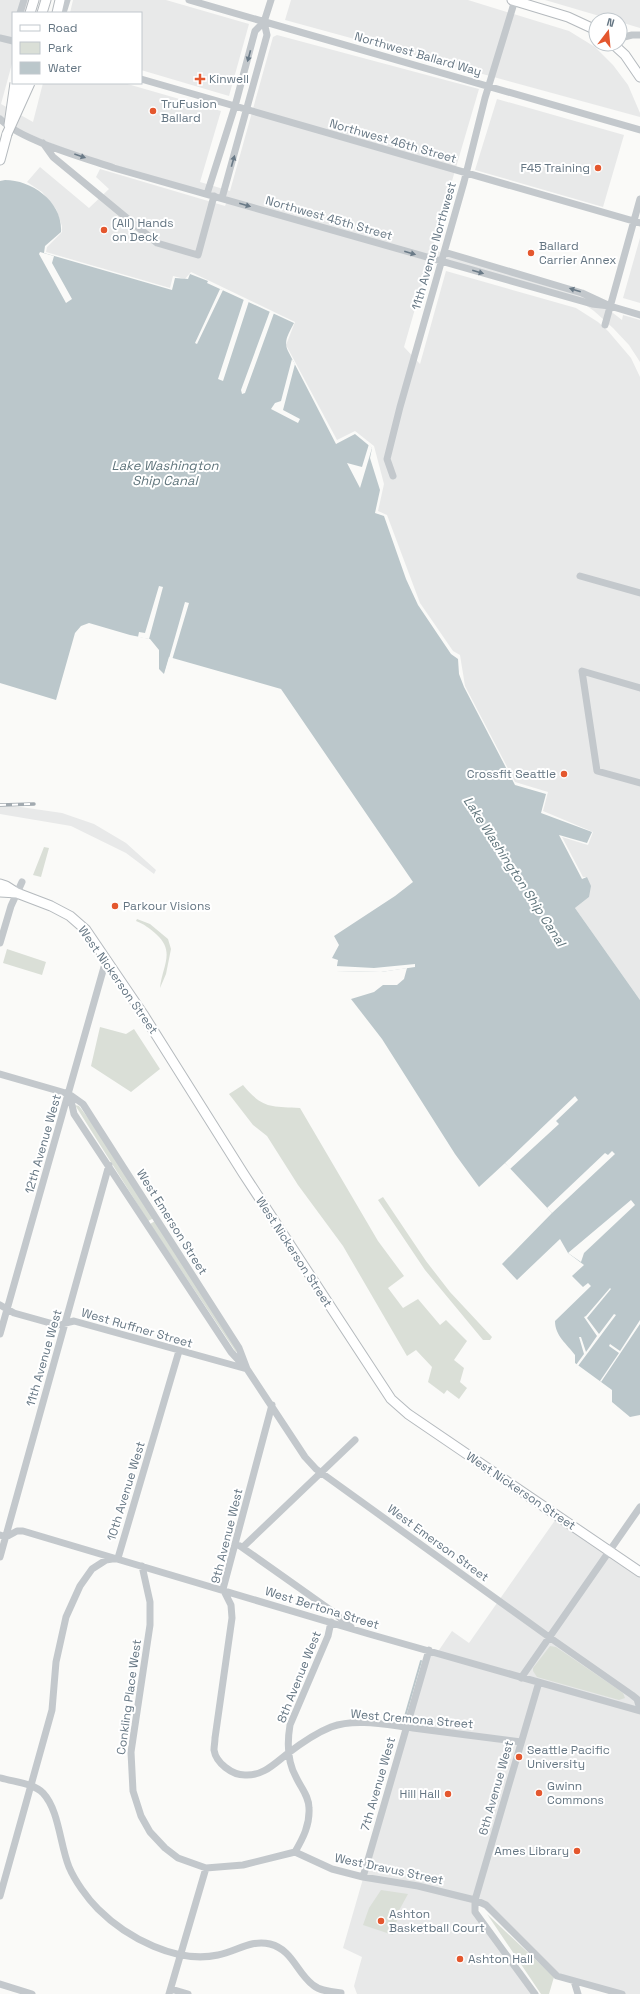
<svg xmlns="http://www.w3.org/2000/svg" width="640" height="1994" viewBox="0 0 640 1994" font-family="'Space Grotesk',sans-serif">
	<rect width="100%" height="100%" fill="#fafaf8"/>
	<path fill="#e8e9e9" d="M 0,0 L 29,0 L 26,13 L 13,13 L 13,60 L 1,104 L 33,122 L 43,83 L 124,83 L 221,111 L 200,182 L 230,191 L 273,37 L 277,35 L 479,89 L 432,249 L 458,259 L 577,293 L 600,303 L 622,320 L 623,315 L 640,320 L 640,362 L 629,345 L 613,328 L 594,311 L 584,304 L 430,257 L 404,347 L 420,364 L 446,271 L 576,308 L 598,322 L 608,331 L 631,358 L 640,377 L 640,1000 L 575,908 L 589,897 L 587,877 L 583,877 L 562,837 L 588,845 L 593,832 L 543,811 L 548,792 L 515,782 L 465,686 L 460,655 L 453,651 L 420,603 L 387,515 L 378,511 L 384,484 L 374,446 L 355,431 L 337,440 L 286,345 L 295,322 L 191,272 L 185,279 L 173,276 L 170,288 L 46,252 L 47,247 L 62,232 L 62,226 L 56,209 L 42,192 L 27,182 L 40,167 L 89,208 L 109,189 L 96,177 L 100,169 L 225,206 L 228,199 L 81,155 L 38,138 L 0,119 Z
		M 73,0 L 166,0 L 249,24 L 229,96 L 141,70 L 141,13 L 70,13 Z
		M 291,0 L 468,0 L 569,31 L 595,47 L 613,65 L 628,85 L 640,113 L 640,117 L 285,20 Z
		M 545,0 L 640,0 L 640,28 L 620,22 L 620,20 L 613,20 Z
		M 497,99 L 624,135 L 603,207 L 475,170 Z
		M 640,238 L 640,303 L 623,298 Z
		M 0,804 L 62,813 L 94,824 L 126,843 L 156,870 L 154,874 L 126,853 L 71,826 L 0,814 Z
		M 558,1516 L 640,1572 L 640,1994 L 622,1994 L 557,1976 L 486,1905 L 475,1900 L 473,1906 L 535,1994 L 357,1994 L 354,1986 L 362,1957 L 343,1948 L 429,1650 L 437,1653 L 452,1631 L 469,1643 Z"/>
	<path fill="#dadfd7" d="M 44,847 L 49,848 L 41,877 L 33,875 Z
		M 137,919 L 150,924 L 168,939 L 171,949 L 166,974 L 160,988 C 162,966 176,952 156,934 C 149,928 144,924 136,921 Z
		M 7,949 L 46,962 L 42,975 L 3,963 Z
		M 100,1027 L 126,1034 L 134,1029 L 160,1069 L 131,1092 L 91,1066 Z
		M 243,1085 C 263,1109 270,1106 300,1108 L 378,1241 L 404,1276 L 388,1288 L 403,1308 L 418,1299 L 440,1325 L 446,1320 L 467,1341 L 454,1360 L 464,1368 L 460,1382 L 467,1388 L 459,1399 L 447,1390 L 444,1394 L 428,1382 L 432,1367 L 416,1350 L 407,1356 L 343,1246 L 298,1185 L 267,1136 L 253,1125 L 229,1094 Z
		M 75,1105 L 79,1106 L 101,1135 L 154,1218 L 148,1221 Z
		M 383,1197 L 426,1261 L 450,1292 L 492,1337 L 490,1340 L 483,1340 L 425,1270 L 378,1200 Z
		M 155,1221 L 239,1350 L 236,1352 L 150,1224 Z
		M 550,1646 L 556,1647 L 619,1690 L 623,1693 L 625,1698 L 619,1700 L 537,1677 L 533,1671 L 533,1668 Z
		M 381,1890 L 408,1894 L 396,1916 L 398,1917 L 393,1935 L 363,1925 L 369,1908 Z
		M 487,1914 L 554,1977 L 549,1994 L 541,1994 Z"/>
	<path fill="#bbc7cb" d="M 5,180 C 32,180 63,202 61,232 L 45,246 L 44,253 L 172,290 L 175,278 L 188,279 L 190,274 L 208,281 L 207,283 L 294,323 C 289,333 283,341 288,351 L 336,444 L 355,434 L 372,448 L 370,458 L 380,490 L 375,513 L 384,516 L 406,579 L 418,605 L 451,654 L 458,659 L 459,674 L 464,687 L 515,785 L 546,794 L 541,813 L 592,832 L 587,843 L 559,835 L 582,879 L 587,877 L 591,886 L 589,897 L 575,908 L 640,1000 L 640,1415 L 630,1417 L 612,1402 L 612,1390 L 575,1363 L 575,1355 C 567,1344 555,1336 555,1321 L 591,1286 L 588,1283 L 583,1287 L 572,1276 L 584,1265 L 568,1253 L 560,1239 L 517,1280 L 502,1264 L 552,1213 L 505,1163 L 479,1187 L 455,1154 L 382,1039 L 351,999 L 374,992 L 383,985 L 397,985 L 404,979 L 407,968 L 381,972 L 336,971 L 338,960 L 332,958 L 339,945 L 334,936 L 395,896 L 413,882 L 281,689 L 169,657 L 164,674 L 159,669 L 159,650 L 150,639 L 130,635 L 89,623 L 81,626 L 75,633 L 56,700 L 0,683 L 0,181 Z"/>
	<path fill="#fafaf8" d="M 40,252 L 54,256 L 52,263 L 72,299 L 66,303 L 39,254 Z
		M 220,289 L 223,290 L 197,344 L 195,343 Z
		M 244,299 L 249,301 L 223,381 L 218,379 Z
		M 270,311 L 274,313 L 245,393 L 242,394 L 241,390 Z
		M 292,359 L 295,364 L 283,410 L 300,419 L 298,423 L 271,409 L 275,403 L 281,401 Z
		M 369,444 L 372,448 L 360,488 L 347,463 L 362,467 Z
		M 159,586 L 163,587 L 149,639 L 138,637 L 139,632 L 145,633 Z
		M 185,602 L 189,603 L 172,660 L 171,660 L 166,675 L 164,676 Z
		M 415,964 L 415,967 L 381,972 L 336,971 L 336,966 L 374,968 Z
		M 575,1096 L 578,1100 L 556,1121 L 559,1124 L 510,1169 L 505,1163 Z
		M 612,1151 L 615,1154 L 552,1213 L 547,1208 L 605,1153 L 608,1155 Z
		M 631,1200 L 635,1205 L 584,1253 L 581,1262 L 568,1253 Z
		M 610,1288 L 611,1289 L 587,1318 L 599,1334 L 614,1314 L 616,1315 L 578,1366 L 576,1365 L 584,1354 L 579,1337 L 581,1337 L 586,1352 L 597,1336 L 584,1317 L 586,1316 Z
		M 640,1320 L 640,1324 L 601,1382 L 600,1381 L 619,1353 L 609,1346 L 610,1344 L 620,1351 Z"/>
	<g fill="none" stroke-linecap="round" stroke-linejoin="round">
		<path stroke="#bbc7cb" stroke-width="2" d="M 404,1720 L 421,1661"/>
		<g stroke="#b5babe" stroke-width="11">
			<path id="major" d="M 512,0 L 568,17 L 596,30
				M 30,13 L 34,0
				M 42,13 L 46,0
				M 57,13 L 60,0
				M 613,44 L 625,55 L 640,77
				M 0,160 L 7,134
				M 0,884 L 6,886 L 17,893
				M 0,892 L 17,893 L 51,906 L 70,916 L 86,930 L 143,1014 L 243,1173 L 391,1399 L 408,1414 L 640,1572"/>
		</g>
		<path stroke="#c3c8cc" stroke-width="7" d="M 189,0 L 640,130
			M 20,13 L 24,0
			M 63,13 L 67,0
			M 0,38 L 13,41
			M 620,38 L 632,35 L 640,35
			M 141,79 L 640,223
			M 0,119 C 20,140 85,158 114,168 L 592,304 L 610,306
			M 43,143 L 53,157 L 157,243 L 198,255 L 214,196
			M 207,194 L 235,106 L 255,31 L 264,22 L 271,0
			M 222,198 L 267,35 L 264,22
			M 444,252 L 582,293 L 610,306 L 640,315
			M 605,325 L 640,199
			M 393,476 L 387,459 L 400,407 L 464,182 L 485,98 L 515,0
			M 580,576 L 640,593
			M 640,688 L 582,671 L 597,771 L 640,783
			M 0,943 L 11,906 L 22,882
			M 0,1074 L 69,1094 L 83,1104 L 239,1348 L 247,1369 L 305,1457 L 316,1469 L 549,1637 L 632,1695 L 637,1699 L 640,1709
			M 70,1096 L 74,1114 L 231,1352 L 244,1366
			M 0,1305 L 14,1313 L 57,1325 L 74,1321 L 247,1369
			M 0,1334 L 106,960
			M 272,1405 L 223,1589 L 231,1605 L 232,1618 L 215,1738 C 215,1742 214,1746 214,1750 C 216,1763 232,1775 245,1775 C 263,1776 274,1764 287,1754 C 300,1744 316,1733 331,1727 C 356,1718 387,1725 413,1728 C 449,1733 485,1737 521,1742
			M 0,1535 L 6,1537 L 17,1531 L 23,1531 L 369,1634 L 640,1711
			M 240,1546 L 332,1611 L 351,1627
			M 243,1547 L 355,1440
			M 0,1557 L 109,1165
			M 142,1566 L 150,1602 L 150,1625 L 131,1752 L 133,1791 L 141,1816 L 150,1832 L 165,1848 L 178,1858 L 206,1868 L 243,1865 L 295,1852 L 332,1869 L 363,1877 L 418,1886 L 475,1900 L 475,1912 L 535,1994
			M 521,1678 L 640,1507
			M 539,1682 L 475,1900 L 486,1905 L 557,1976 L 622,1994
			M 1,1778 C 14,1782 33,1783 43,1793 C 59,1810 60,1845 69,1867 C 75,1881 87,1898 98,1909 C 127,1938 177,1964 218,1955 C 236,1952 251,1939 270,1944 C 293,1950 296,1972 313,1985 C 320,1991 332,1992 341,1993
			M 295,1852 C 303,1838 310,1825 309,1808 C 309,1796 301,1788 296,1777 C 287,1761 287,1743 290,1725 L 328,1636 L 331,1622
			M 363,1877 L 429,1650
			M 0,1896 L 52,1710 L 56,1662 L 66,1617 L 80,1586 L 92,1569 L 106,1560 L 118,1558 L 179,1351
			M 574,1981 L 578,1994
			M 0,1984 L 32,1994
			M 171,1989 L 188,1994
			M 169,1994 L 206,1868"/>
		<use href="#major" stroke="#fff" stroke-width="9"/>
		<g stroke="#a2aab0" stroke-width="3.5">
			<path id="rail" d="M 0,805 L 34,804"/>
		</g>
		<use href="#rail" stroke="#fff" stroke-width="2" stroke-dasharray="6" stroke-linecap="butt"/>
		<g stroke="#b5babe" stroke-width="11" stroke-linecap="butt">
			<path id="major-bridge" d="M 16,104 L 22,83
				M 9,125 L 15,83
				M 7,134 L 30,83"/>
		</g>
		<use href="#major-bridge" stroke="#fff" stroke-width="9"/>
	</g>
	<defs><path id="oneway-solid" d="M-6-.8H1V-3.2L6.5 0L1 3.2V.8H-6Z"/></defs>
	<g fill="#6a7a87">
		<use href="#oneway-solid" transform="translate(249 56) rotate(105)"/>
		<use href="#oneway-solid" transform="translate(80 156) rotate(19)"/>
		<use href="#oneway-solid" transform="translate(233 161) rotate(-74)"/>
		<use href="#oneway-solid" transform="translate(245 205) rotate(16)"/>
		<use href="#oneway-solid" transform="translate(410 253) rotate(16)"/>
		<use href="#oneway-solid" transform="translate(478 272) rotate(16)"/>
		<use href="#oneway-solid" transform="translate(575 290) rotate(-163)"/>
	</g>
	<g fill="#e4572e" stroke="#fff" stroke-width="1.5">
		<path d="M198 73h4v4h4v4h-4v4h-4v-4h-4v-4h4z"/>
		<circle cx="153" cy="111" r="4"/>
		<circle cx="598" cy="168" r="4"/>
		<circle cx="104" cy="230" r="4"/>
		<circle cx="531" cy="253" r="4"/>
		<circle cx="564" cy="774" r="4"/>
		<circle cx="115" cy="906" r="4"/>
		<circle cx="519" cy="1757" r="4"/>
		<circle cx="539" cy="1793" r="4"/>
		<circle cx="448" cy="1794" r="4"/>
		<circle cx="577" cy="1851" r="4"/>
		<circle cx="381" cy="1921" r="4"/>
		<circle cx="460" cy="1959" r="4"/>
	</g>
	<g text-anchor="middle" stroke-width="4" stroke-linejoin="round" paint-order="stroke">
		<g font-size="12" fill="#657683" stroke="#fff">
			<text transform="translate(418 54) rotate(16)" y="4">Northwest Ballard Way</text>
			<text transform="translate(393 141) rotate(16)" y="4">Northwest 46th Street</text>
			<text transform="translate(329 218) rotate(16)" y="4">Northwest 45th Street</text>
			<text transform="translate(434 246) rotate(-74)" y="4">11th Avenue Northwest</text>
			<text transform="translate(118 980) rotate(55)" y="4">West Nickerson Street</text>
			<text transform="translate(43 1144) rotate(-74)" y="4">12th Avenue West</text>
			<text transform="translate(172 1222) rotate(58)" y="4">West Emerson Street</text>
			<text transform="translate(294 1252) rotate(57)" y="4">West Nickerson Street</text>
			<text transform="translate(137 1328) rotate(16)" y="4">West Ruffner Street</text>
			<text transform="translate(44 1358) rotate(-74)" y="4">11th Avenue West</text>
			<text transform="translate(126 1491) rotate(-73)" y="4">10th Avenue West</text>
			<text transform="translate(521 1491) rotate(34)" y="4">West Nickerson Street</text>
			<text transform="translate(227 1536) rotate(-76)" y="4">9th Avenue West</text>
			<text transform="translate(438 1543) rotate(36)" y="4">West Emerson Street</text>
			<text transform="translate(322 1608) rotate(17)" y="4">West Bertona Street</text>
			<text transform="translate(299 1677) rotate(-68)" y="4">8th Avenue West</text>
			<text transform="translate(129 1697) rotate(-82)" y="4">Conkling Place West</text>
			<text transform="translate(412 1719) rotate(5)" y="4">West Cremona Street</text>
			<text transform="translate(378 1784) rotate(-74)" y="4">7th Avenue West</text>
			<text transform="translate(496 1788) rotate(-74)" y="4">6th Avenue West</text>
			<text transform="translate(389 1869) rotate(12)" y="4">West Dravus Street</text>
		</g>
		<g font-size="12" fill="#657683" stroke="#fff" text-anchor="start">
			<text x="209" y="83">Kinwell</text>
			<text x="161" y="108">TruFusion<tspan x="161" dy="14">Ballard</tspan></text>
			<text x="590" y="172" text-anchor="end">F45 Training</text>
			<text x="112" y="227">(All) Hands<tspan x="112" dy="14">on Deck</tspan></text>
			<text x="539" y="250">Ballard<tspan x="539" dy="14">Carrier Annex</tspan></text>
			<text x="556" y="778" text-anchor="end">Crossfit Seattle</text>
			<text x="123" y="910">Parkour Visions</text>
			<text x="527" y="1754">Seattle Pacific<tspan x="527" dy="14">University</tspan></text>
			<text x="547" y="1790">Gwinn<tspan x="547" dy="14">Commons</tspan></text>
			<text x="440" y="1798" text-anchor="end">Hill Hall</text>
			<text x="569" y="1855" text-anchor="end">Ames Library</text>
			<text x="389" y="1918">Ashton<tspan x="389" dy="14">Basketball Court</tspan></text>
			<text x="468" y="1963">Ashton Hall</text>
		</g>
		<g font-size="13" font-style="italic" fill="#60757c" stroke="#fff">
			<text x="165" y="470">Lake Washington<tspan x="165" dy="15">Ship Canal</tspan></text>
			<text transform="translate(515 871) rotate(57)" y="5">Lake Washington Ship Canal</text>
		</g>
	</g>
	<rect x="12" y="12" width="130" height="72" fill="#ffffff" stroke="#c1c8cd"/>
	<rect x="20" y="25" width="20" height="6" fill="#ffffff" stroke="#c1c8cd"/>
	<text x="48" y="32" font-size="12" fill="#657683">Road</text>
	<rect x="20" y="42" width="20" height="12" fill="#dadfd7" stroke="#c1c8cd"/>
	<text x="48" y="52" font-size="12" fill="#657683">Park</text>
	<rect x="20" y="62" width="20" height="12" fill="#bbc7cb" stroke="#c1c8cd"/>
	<text x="48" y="72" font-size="12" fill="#657683">Water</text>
	<g transform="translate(608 32) rotate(16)"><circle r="19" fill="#ffffff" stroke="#c1c8cd"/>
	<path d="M0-3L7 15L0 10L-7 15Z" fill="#e4572e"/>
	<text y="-6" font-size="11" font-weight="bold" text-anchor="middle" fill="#657683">N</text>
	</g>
</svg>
